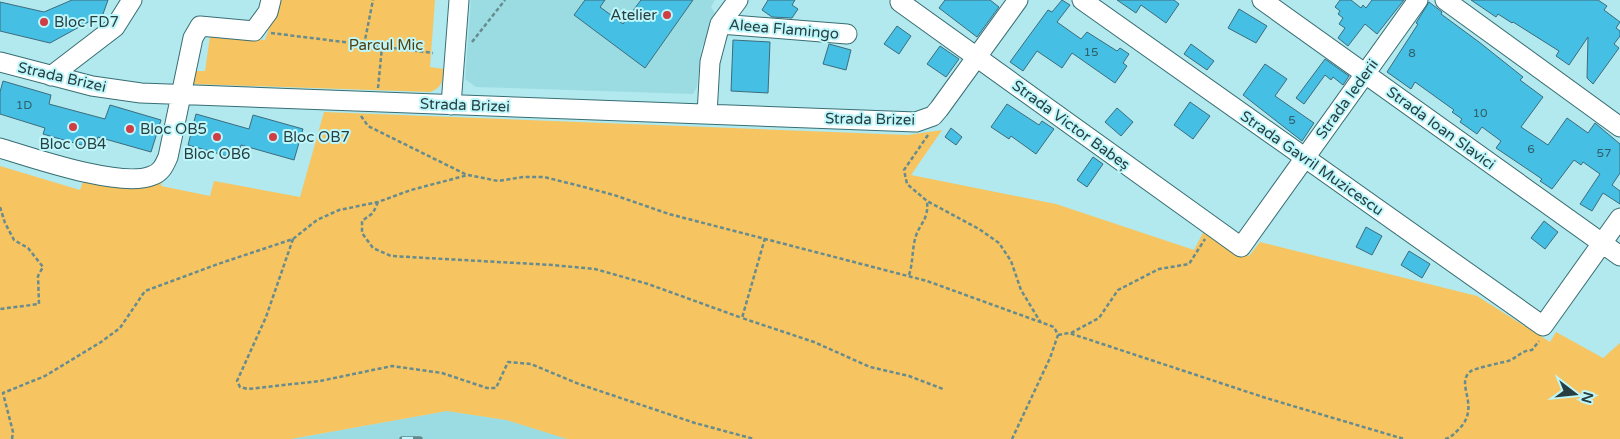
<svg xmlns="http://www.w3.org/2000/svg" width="1620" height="439" viewBox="0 0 1620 439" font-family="'Varela Round',sans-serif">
	<rect width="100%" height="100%" fill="#b1e9ee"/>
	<path fill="#9bdce2" d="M 471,0 L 715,0 L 711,7 L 716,15 L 701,49 L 697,87 L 693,94 L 476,87 L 465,79 Z
		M 447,411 L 506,420 L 568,439 L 68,439 L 303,437 Z"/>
	<path fill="#f6c460" d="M 279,0 L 435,0 L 430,67 L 444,69 C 443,81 442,88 430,92 L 192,84 L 194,71 L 205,71 L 210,36 L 265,40 Z
		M 324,112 L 908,135 L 942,130 L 911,175 L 1056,204 L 1194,250 L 1204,231 L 1249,256 L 1260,242 L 1477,296 L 1550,342 L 1556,332 L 1603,358 L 1620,343 L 1620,439 L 567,439 L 506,420 L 447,411 L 291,439 L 0,439 L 0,166 L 80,190 L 85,176 L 163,174 L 161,186 L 210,196 L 214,181 L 300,197 Z"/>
	<path fill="#46bfe4" stroke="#3d6c7c" d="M 72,0 L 108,0 L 103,14 L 50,43 L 0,31 L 0,2 L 44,12 Z
		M 585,0 L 605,0 L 600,7 L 623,24 L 641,0 L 693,0 L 645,68 L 574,15 Z
		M 768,0 L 795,0 L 792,5 L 798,9 L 792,18 L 772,17 L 762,10 Z
		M 945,0 L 990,0 L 999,7 L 977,37 L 939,8 Z
		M 1062,0 L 1070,5 L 1057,22 L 1081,39 L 1087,32 L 1117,51 L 1120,48 L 1129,54 L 1123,63 L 1127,66 L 1115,83 L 1072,53 L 1062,68 L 1037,51 L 1023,71 L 1010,62 L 1048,10 L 1052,12 Z
		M 1117,0 L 1174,0 L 1179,4 L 1166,23 L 1141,5 L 1136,13 Z
		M 1340,0 L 1351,0 L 1361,8 L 1363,5 L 1366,8 L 1372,0 L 1404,0 L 1377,34 L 1365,24 L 1348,46 L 1338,38 L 1345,28 L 1339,24 L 1343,18 L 1338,14 L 1340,11 L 1335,7 Z
		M 1471,0 L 1598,0 L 1607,6 L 1604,10 L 1620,22 L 1616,28 L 1620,31 L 1620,36 L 1614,44 L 1619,48 L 1593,84 L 1587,78 L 1588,37 L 1569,65 L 1556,56 L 1559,51 L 1513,22 L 1512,23 L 1498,14 L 1496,17 Z
		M 1429,2 L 1442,12 L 1441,14 L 1479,42 L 1523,77 L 1520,80 L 1543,97 L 1521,127 L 1548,145 L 1567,118 L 1588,133 L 1595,123 L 1620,144 L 1620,173 L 1612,185 L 1620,191 L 1620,204 L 1603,193 L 1592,211 L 1580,204 L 1600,174 L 1583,162 L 1581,165 L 1574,160 L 1552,189 L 1540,181 L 1542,179 L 1496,148 L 1501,141 L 1482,127 L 1477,134 L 1460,122 L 1462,119 L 1452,112 L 1454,110 L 1415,82 L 1411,89 L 1387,72 L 1418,24 L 1416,23 Z
		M 1239,9 L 1267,26 L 1256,43 L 1228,28 Z
		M 897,26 L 911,36 L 899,54 L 884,44 Z
		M 733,40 L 770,42 L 768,93 L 731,91 Z
		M 829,44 L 851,50 L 846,70 L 823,64 Z
		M 1191,44 L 1214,61 L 1207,70 L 1184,54 Z
		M 940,46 L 959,59 L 946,77 L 927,64 Z
		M 1325,59 L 1349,76 L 1343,85 L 1333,77 L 1331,80 L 1325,75 L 1304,104 L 1296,98 Z
		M 1265,64 L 1287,79 L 1275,96 L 1314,123 L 1302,141 L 1243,95 Z
		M 3,81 L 51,95 L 49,104 L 105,119 L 110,105 L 161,120 L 151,152 L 98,137 L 95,149 L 43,134 L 45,128 L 0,114 L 0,92 Z
		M 1190,102 L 1210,116 L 1193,139 L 1174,125 Z
		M 1007,104 L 1039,125 L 1042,121 L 1054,129 L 1036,154 L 1011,136 L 1009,139 L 991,127 Z
		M 1117,108 L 1133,122 L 1121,136 L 1105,122 Z
		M 196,114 L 249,129 L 253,115 L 303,129 L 294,160 L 241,145 L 237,159 L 188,145 Z
		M 951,128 L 962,137 L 956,145 L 945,137 Z
		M 1093,157 L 1103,164 L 1087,187 L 1077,180 Z
		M 1544,221 L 1558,232 L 1545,249 L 1531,238 Z
		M 1366,227 L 1382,236 L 1372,255 L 1356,247 Z
		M 1409,251 L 1430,264 L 1422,278 L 1401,265 Z"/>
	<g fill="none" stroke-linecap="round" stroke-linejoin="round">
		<g stroke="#386e73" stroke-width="21">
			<path id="minor" d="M 1082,0 L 1543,326 L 1620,218
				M 1262,0 L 1620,256
				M 1445,0 L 1620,127
				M 900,2 L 1241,247 L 1418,0
				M 720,24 L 847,34
				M 0,62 L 92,86 L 141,93 L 916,122 L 933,116 L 939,109 L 1018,0
				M 51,76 L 115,27 L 132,0
				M 451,105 L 459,0
				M 707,114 L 710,62 L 720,24 L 738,0
				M 0,148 C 33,158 120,188 151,176 C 161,173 164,166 168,157 L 193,38 L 200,26 L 254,31 L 268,12 L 271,0"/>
		</g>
		<path stroke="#668c8f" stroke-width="2.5" stroke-dasharray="4 2.5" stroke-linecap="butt" d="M 271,33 L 433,53
			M 472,42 L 505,0
			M 364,45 L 373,0
			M 378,88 L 382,47
			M 361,116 L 368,126 L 467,175
			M 928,135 L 904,170 L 907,184 L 927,201 L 979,229 L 999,243 L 1011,261 L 1021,290 L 1041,323
			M 378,202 L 373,213 L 362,221 L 362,233 L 373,248 L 391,256 L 552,265 L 595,269 L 648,284 L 742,318
			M 0,207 L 5,223 L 14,240 L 28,248 L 43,267 L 38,276 L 39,304 L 0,309
			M 765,238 L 742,318 L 814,342 L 870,367 L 909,376 L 943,389
			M 293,239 L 266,317 L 237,381 L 240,387 L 248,389 L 320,381 L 392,366 L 442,373 L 487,388 L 496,388 L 508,362 L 531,364 L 579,384 L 695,423 L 754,439
			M 909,275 C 913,263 912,251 915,239 C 919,223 929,221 927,201
			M 1071,333 L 1099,318 L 1118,290 L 1159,269 L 1189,264 L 1205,239
			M 1058,335 L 1069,333 L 1266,398 L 1404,439
			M 12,439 L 13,432 L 3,393 L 45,376 L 101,342 L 120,328 L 145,291 L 218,264 L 293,239 L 317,220 L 339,210 L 378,202 L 411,190 L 468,175 L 498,181 L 523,177 L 544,177 L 580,186 L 614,195 L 669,214 L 927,281 L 1054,327 L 1058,335 L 1050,358 L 1012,439
			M 1445,439 C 1452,437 1455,433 1460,428 C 1481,405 1454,384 1471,371 C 1476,368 1500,363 1508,361 C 1517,358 1522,350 1532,350 L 1539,341"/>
		<use href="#minor" stroke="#fff" stroke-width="19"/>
		<g stroke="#63888b" stroke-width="5.5">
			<path id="rail" d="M 402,439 L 420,439"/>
		</g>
		<use href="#rail" stroke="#bef7fb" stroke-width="4" stroke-dasharray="11" stroke-linecap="butt"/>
	</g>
	<g fill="#ce3e44" stroke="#bef7fb" stroke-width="2">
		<circle cx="667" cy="15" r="5"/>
		<circle cx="44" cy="22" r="5"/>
		<circle cx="73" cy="127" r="5"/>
		<circle cx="130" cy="129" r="5"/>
		<circle cx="217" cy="137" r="5"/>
		<circle cx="273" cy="137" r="5"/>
	</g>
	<g text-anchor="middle" stroke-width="4" stroke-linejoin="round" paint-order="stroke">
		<g font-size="12" fill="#305f6a">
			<text x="1091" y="56">15</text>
			<text x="1412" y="57">8</text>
			<text x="24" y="109">1D</text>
			<text x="1480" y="117">10</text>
			<text x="1292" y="124">5</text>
			<text x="1531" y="153">6</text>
			<text x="1604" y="157">57</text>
		</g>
		<g font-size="15" fill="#283f41" stroke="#bef7fb" text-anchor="start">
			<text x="657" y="20" text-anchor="end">Atelier</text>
			<text x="54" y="27">Bloc FD7</text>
			<text x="140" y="134">Bloc OB5</text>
			<text x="283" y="142">Bloc OB7</text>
			<text x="73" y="149" text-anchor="middle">Bloc OB4</text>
			<text x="217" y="159" text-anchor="middle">Bloc OB6</text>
		</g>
		<g font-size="15" fill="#283f41" stroke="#bef7fb">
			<text transform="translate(784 29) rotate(5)" y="5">Aleea Flamingo</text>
			<text transform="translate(62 77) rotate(13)" y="5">Strada Brizei</text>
			<text transform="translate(1347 99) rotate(-54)" y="5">Strada Iederii</text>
			<text transform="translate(465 105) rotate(2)" y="5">Strada Brizei</text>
			<text transform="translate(870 119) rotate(1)" y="5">Strada Brizei</text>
			<text transform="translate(1071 125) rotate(36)" y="5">Strada Victor Babeș</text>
			<text transform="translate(1441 128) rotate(36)" y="5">Strada Ioan Slavici</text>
			<text transform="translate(1312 163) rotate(35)" y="5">Strada Gavril Muzicescu</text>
		</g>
		<g font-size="15" fill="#533d0a" stroke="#bef7fb">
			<text x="386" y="50">Parcul Mic</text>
		</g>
	</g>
	<g transform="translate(1575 394) rotate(106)" stroke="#bef7fb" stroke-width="4" paint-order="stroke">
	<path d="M0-4L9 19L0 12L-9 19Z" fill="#283f41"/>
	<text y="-8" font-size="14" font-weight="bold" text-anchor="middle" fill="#283f41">N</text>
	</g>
</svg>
